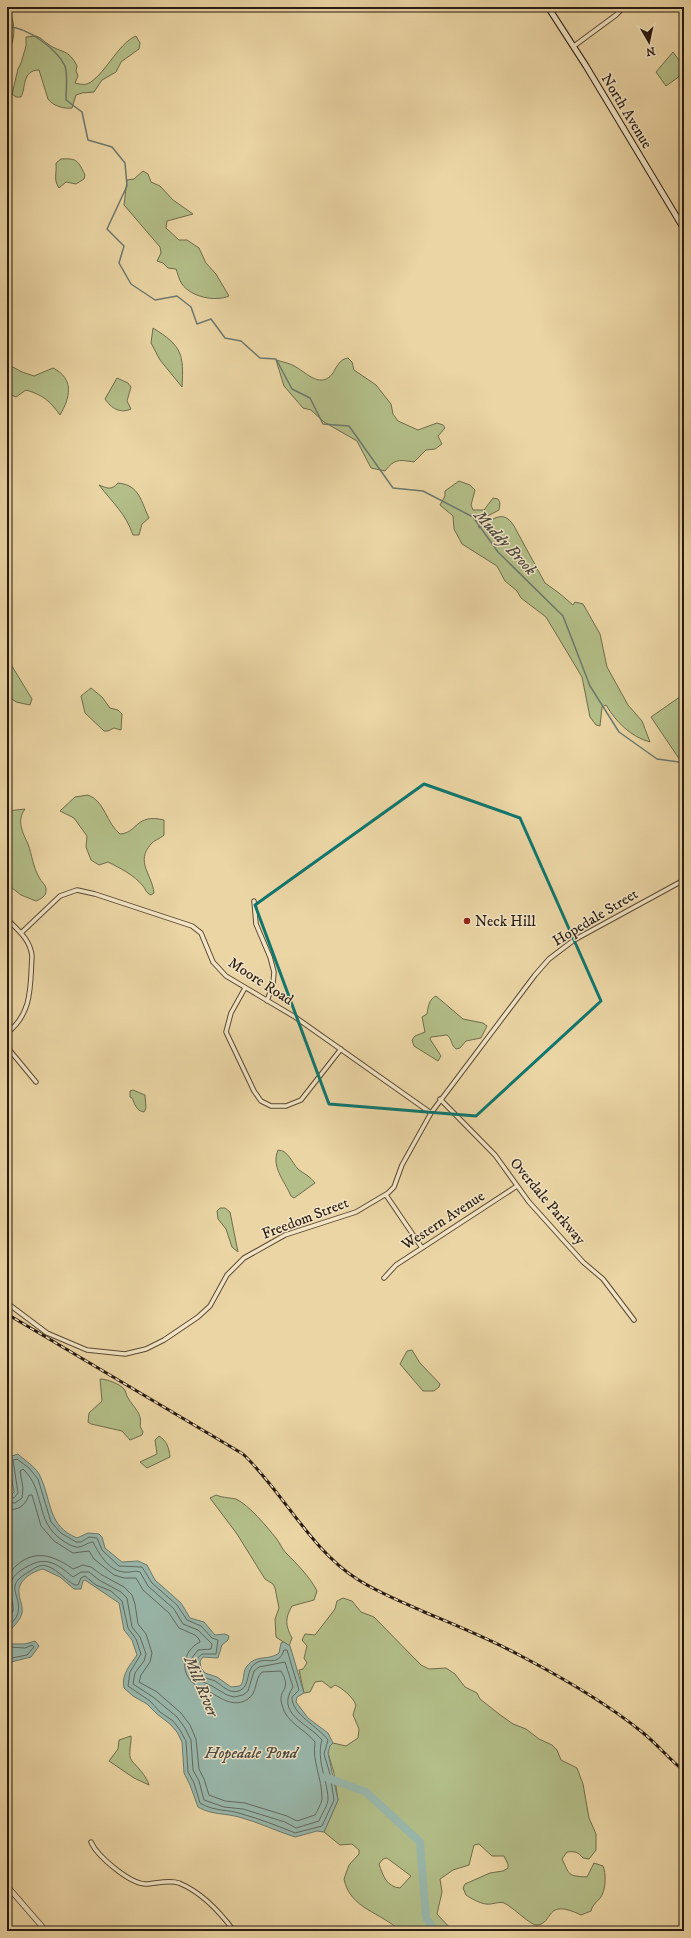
<svg xmlns="http://www.w3.org/2000/svg" width="691" height="1938" viewBox="0 0 691 1938" font-family="'IM FELL DW Pica',serif">
	<rect width="100%" height="100%" fill="#ebd5a4"/>
	<filter id="stains"><feTurbulence type="fractalNoise" baseFrequency=".005" numOctaves="4"/><feColorMatrix values="0 0 0 0 .2 0 0 0 0 .09 0 0 0 0 .02 0 0 0 .5 -.17"/></filter>
	<radialGradient id="worn" r=".72"><stop offset=".6" stop-color="#630" stop-opacity="0"/><stop offset="1" stop-color="#630" stop-opacity=".3"/></radialGradient>
	<path fill="#b3be88" stroke="#6e6c4c" fill-rule="evenodd" d="M 7,7 C 18,26 14,39 7,60 Z
		M 36,36 C 42,38 43,41 48,44 C 62,54 68,48 77,66 L 76,71 L 78,76 L 75,83 C 79,84 84,85 87,84 C 103,78 118,43 136,36 L 140,43 L 139,49 L 121,62 L 116,72 L 102,80 L 94,92 L 82,93 L 76,95 L 72,108 C 64,109 53,106 48,99 L 39,70 C 22,70 26,88 21,97 L 16,97 L 12,94 L 18,69 L 21,63 L 26,46 L 26,37 Z
		M 673,52 L 684,67 L 684,73 L 666,86 L 656,72 Z
		M 61,159 C 78,158 78,161 85,175 L 84,179 L 76,184 L 66,182 L 59,188 C 53,179 57,174 56,163 Z
		M 143,171 L 148,174 L 151,182 L 160,186 L 173,200 L 193,214 L 167,221 L 166,228 L 179,240 L 187,240 L 199,248 L 206,263 L 216,274 L 229,296 C 215,302 191,297 182,284 C 179,280 178,274 176,269 L 168,268 L 163,263 L 157,261 L 161,253 L 160,247 L 124,205 L 127,180 L 134,179 Z
		M 153,328 C 182,346 184,354 182,387 L 160,360 L 151,343 Z
		M 348,358 L 352,362 L 354,370 L 376,385 L 391,404 L 393,414 L 398,421 L 418,430 L 437,423 L 443,425 L 445,428 L 438,436 L 442,444 L 435,449 L 426,450 L 414,462 C 400,460 395,458 385,471 L 371,468 L 357,441 L 324,422 L 311,410 L 303,408 L 284,386 L 276,360 C 282,362 290,363 296,367 C 308,374 321,389 333,373 C 337,366 340,359 348,358 Z
		M 7,364 L 22,372 L 34,376 L 53,368 C 75,379 70,398 60,415 C 50,401 43,395 26,390 L 16,397 L 7,393 Z
		M 117,378 L 128,383 L 131,387 L 127,401 L 131,409 C 120,414 111,408 105,399 Z
		M 459,481 L 470,485 L 475,490 L 471,505 L 473,510 L 484,510 L 493,498 L 498,499 L 500,503 L 499,510 L 478,521 L 479,528 C 492,520 503,508 514,526 L 545,583 L 559,593 L 573,605 L 575,602 L 583,604 L 600,634 L 607,667 L 628,705 L 642,721 L 650,742 C 631,737 616,722 606,705 L 602,707 L 600,726 L 596,725 L 590,717 L 582,677 L 546,617 L 521,598 L 517,591 L 505,581 L 497,566 L 462,544 L 454,529 L 453,516 L 440,505 L 445,496 L 445,491 Z
		M 118,483 C 140,485 141,502 149,518 L 142,524 L 139,535 L 133,535 C 126,514 112,502 99,485 C 107,488 111,491 118,483 Z
		M 7,658 L 32,699 L 30,705 L 16,702 L 7,695 Z
		M 91,688 L 102,697 L 110,708 L 118,710 L 122,714 L 121,730 L 114,728 L 108,731 L 104,731 L 85,713 L 81,696 Z
		M 684,694 L 684,766 L 651,717 Z
		M 88,795 C 105,801 106,823 120,834 C 138,833 135,813 164,820 L 164,835 C 160,839 154,840 151,844 C 135,862 152,874 154,893 L 151,895 C 146,893 146,890 143,886 C 134,875 120,868 108,862 L 99,865 L 91,860 L 86,847 L 87,836 L 74,818 L 60,811 L 75,797 Z
		M 25,809 C 16,821 23,833 28,844 C 32,855 33,867 39,877 C 41,882 47,885 46,891 C 46,896 41,899 36,901 L 21,895 L 7,884 L 7,811 Z
		M 436,996 L 463,1019 L 483,1023 L 487,1026 L 481,1038 L 466,1041 L 460,1048 L 456,1049 C 451,1045 452,1039 447,1035 L 431,1037 L 430,1039 L 441,1056 L 438,1061 L 414,1046 L 412,1040 L 415,1036 L 425,1032 L 422,1017 L 427,1014 C 428,1007 429,999 436,996 Z
		M 133,1090 L 145,1095 L 146,1108 L 144,1112 C 136,1111 135,1104 132,1098 L 130,1097 L 130,1091 Z
		M 278,1150 C 288,1150 292,1163 298,1169 C 304,1174 310,1176 315,1183 L 294,1198 L 291,1196 C 284,1180 271,1167 278,1150 Z
		M 220,1208 L 225,1208 L 230,1212 L 238,1252 L 232,1247 L 226,1229 L 218,1219 L 217,1211 Z
		M 412,1350 L 420,1363 L 440,1384 L 439,1387 L 434,1391 L 423,1391 L 400,1364 L 407,1351 Z
		M 100,1379 C 107,1379 120,1384 124,1389 C 126,1391 126,1395 128,1398 C 134,1408 143,1414 140,1426 L 143,1432 L 142,1435 L 130,1440 L 122,1431 L 91,1424 L 88,1422 L 89,1413 L 102,1401 Z
		M 159,1436 C 167,1441 169,1448 170,1457 L 147,1468 L 140,1462 L 157,1454 L 155,1440 Z
		M 216,1495 C 223,1498 233,1498 236,1499 C 249,1505 267,1527 276,1538 C 280,1543 282,1549 286,1553 C 297,1564 310,1577 317,1591 L 314,1600 L 292,1606 C 285,1618 285,1625 292,1638 L 289,1646 L 276,1637 L 275,1619 L 279,1608 L 275,1588 L 273,1584 L 265,1579 L 237,1534 L 210,1498 Z
		M 343,1598 L 352,1601 L 361,1612 L 374,1617 L 421,1665 L 429,1669 L 446,1668 L 455,1674 L 465,1687 L 477,1693 L 480,1699 L 499,1714 L 513,1724 L 526,1729 L 539,1739 L 552,1745 L 557,1750 L 561,1760 L 577,1768 L 583,1784 L 589,1818 L 596,1834 L 596,1850 L 589,1859 L 583,1858 C 578,1852 575,1851 567,1852 L 562,1859 C 570,1875 567,1876 587,1877 L 594,1863 L 603,1866 C 606,1873 606,1887 602,1895 C 599,1901 593,1903 591,1911 L 581,1915 C 544,1897 554,1924 537,1925 C 531,1926 513,1907 504,1903 C 499,1901 492,1905 486,1904 C 479,1903 472,1899 466,1895 L 463,1888 L 465,1884 L 490,1873 L 503,1871 L 508,1868 L 508,1864 L 504,1856 L 492,1856 L 479,1844 L 474,1845 L 469,1865 L 453,1870 L 440,1879 L 442,1892 L 437,1914 L 453,1931 L 400,1931 C 381,1912 350,1909 344,1879 L 349,1865 L 359,1854 L 359,1850 L 352,1844 L 340,1845 L 324,1832 L 338,1800 L 334,1773 L 328,1753 L 329,1746 L 333,1743 L 346,1746 L 358,1738 L 359,1729 L 353,1715 L 356,1705 C 353,1697 342,1688 335,1685 L 331,1688 L 322,1681 L 315,1682 L 310,1692 L 304,1693 L 299,1670 L 303,1669 L 307,1663 L 304,1658 L 307,1646 L 302,1640 L 305,1634 L 315,1635 L 335,1609 L 337,1601 ZM 387,1858 L 411,1876 L 400,1888 C 387,1887 383,1876 379,1864 L 383,1859 Z
		M 131,1736 C 132,1743 127,1755 132,1761 C 138,1768 146,1775 149,1785 L 134,1778 L 109,1761 L 118,1749 L 119,1740 Z"/>
	<path fill="#99b8ac" stroke="#6c796e" d="M 18,1454 C 25,1461 37,1467 41,1478 C 52,1503 48,1526 77,1538 L 88,1533 L 99,1534 L 102,1537 L 105,1548 L 122,1562 L 138,1561 L 147,1565 L 155,1580 L 181,1603 L 190,1618 L 204,1622 L 215,1635 L 225,1634 L 229,1636 L 228,1640 L 222,1645 L 218,1658 L 203,1657 L 200,1661 L 201,1668 L 205,1673 L 217,1677 L 231,1687 L 240,1686 C 245,1681 242,1672 247,1666 C 256,1654 269,1661 279,1653 L 281,1643 L 284,1642 L 290,1646 L 304,1693 L 297,1697 L 296,1702 L 308,1718 L 328,1733 L 333,1743 L 330,1746 L 328,1753 L 338,1800 L 324,1832 L 317,1831 L 295,1837 C 276,1831 258,1822 239,1817 C 224,1813 212,1815 198,1807 L 190,1785 L 184,1773 L 182,1742 L 177,1732 L 170,1724 L 157,1714 L 147,1704 L 133,1696 L 124,1688 C 121,1675 130,1665 137,1655 L 132,1640 L 124,1630 L 119,1603 L 85,1580 L 83,1581 L 81,1589 L 74,1589 L 60,1577 L 43,1569 C 31,1572 17,1581 19,1594 C 20,1601 23,1606 22,1613 C 20,1621 15,1624 10,1631 L 9,1644 L 25,1644 L 35,1641 L 39,1646 L 31,1657 L 7,1663 L 7,1492 L 12,1494 L 14,1492 L 9,1465 L 9,1457 Z"/>
	<g fill="none" stroke-linecap="round" stroke-linejoin="round">
		<path stroke="#61695e" stroke-width="1" d="M 7,1497 L 14,1498 L 18,1493 L 13,1460 L 17,1459 L 29,1468 L 38,1479 L 51,1522 L 61,1533 L 76,1542 L 81,1542 L 89,1537 L 97,1538 L 102,1550 L 119,1566 L 142,1567 L 152,1583 L 177,1605 L 187,1620 L 201,1626 L 212,1638 L 218,1640 L 216,1654 L 202,1654 C 194,1660 193,1671 203,1677 C 207,1679 211,1679 215,1681 C 223,1686 229,1694 239,1691 C 251,1687 245,1669 256,1663 C 267,1656 278,1668 284,1650 L 287,1650 L 299,1690 L 292,1697 C 291,1714 319,1727 328,1740 L 324,1754 L 330,1774 L 334,1800 L 322,1826 L 295,1833 C 278,1826 260,1819 242,1814 C 228,1809 215,1812 200,1803 L 194,1783 L 188,1772 L 186,1741 L 180,1730 L 173,1721 L 160,1712 L 150,1701 L 128,1686 L 130,1672 L 141,1654 L 136,1639 L 128,1628 L 122,1601 L 111,1591 L 96,1585 L 85,1576 L 81,1578 L 78,1585 L 75,1585 C 66,1581 60,1571 47,1566 C 41,1564 36,1567 30,1571 C 2,1587 22,1593 18,1613 C 16,1620 11,1623 7,1628
			M 7,1502 L 15,1503 L 22,1498 L 23,1488 L 20,1471 L 23,1469 C 46,1490 34,1521 62,1540 C 66,1543 71,1546 76,1547 C 83,1548 87,1542 93,1542 C 99,1554 109,1571 124,1572 C 130,1573 135,1570 140,1572 L 148,1586 L 174,1609 L 183,1624 L 198,1630 L 212,1644 L 211,1649 L 198,1650 L 191,1659 L 192,1671 L 199,1680 L 212,1686 L 227,1695 L 234,1697 L 243,1695 L 248,1691 L 254,1671 L 259,1667 L 285,1662 L 293,1687 C 275,1714 308,1723 322,1740 C 316,1759 327,1779 328,1798 C 329,1804 321,1815 319,1821 L 296,1828 L 285,1822 L 243,1809 L 224,1807 L 204,1800 L 199,1781 L 193,1770 L 191,1740 L 185,1728 L 177,1717 L 153,1697 L 133,1684 L 135,1673 L 144,1661 L 146,1654 L 140,1637 L 132,1627 L 127,1598 L 121,1592 L 99,1580 L 89,1572 L 81,1572 L 73,1577 C 55,1562 45,1555 23,1569 C 18,1572 12,1577 11,1583 C 8,1593 14,1601 13,1611 L 7,1620
			M 7,1509 C 18,1511 25,1506 29,1495 L 32,1495 L 41,1526 L 54,1541 L 73,1553 L 89,1551 L 94,1559 L 114,1575 L 124,1578 L 136,1578 L 143,1590 L 169,1613 L 179,1628 L 195,1635 L 199,1639 L 200,1642 C 182,1651 179,1674 196,1685 C 201,1688 206,1689 210,1692 C 222,1699 234,1708 248,1699 C 258,1692 254,1680 262,1672 L 281,1671 C 293,1692 277,1688 282,1705 C 286,1723 305,1729 315,1742 C 312,1762 322,1778 322,1798 C 322,1803 317,1811 315,1815 L 297,1821 L 287,1816 L 245,1803 L 225,1801 L 209,1795 L 204,1779 L 199,1769 L 196,1739 L 190,1725 L 181,1713 L 157,1692 L 139,1682 L 141,1675 L 150,1662 L 152,1653 L 146,1634 L 138,1624 L 135,1604 L 132,1595 L 124,1587 L 102,1575 L 91,1567 L 83,1565 L 73,1569 C 48,1551 27,1549 7,1576
			M 7,1647 L 25,1648 L 32,1645 L 34,1647 L 27,1655 L 7,1659"/>
		<path stroke="#6c796e" stroke-width="1.5" d="M 7,27 C 26,26 57,49 65,66 C 68,75 66,90 66,100 L 82,112 L 88,140 L 112,147 L 125,163 L 127,186 L 107,229 L 124,246 L 119,263 L 131,284 L 155,300 L 177,296 L 191,307 L 197,324 L 211,319 L 225,338 L 241,341 L 260,358 L 276,359 L 292,389 L 310,398 L 323,424 L 349,426 L 393,488 L 423,491 L 473,517 L 498,552 L 563,616 L 590,686 L 619,732 L 657,759 L 679,762 L 684,771"/>
		<path stroke="#99b8ac" stroke-width="8" d="M 325,1777 L 366,1792 L 420,1842 L 426,1918 L 435,1931"/>
		<g stroke="#5a4936" stroke-width="5.5">
			<path id="minor" d="M 574,46 L 616,15 L 624,7
				M 254,901 L 256,924 L 270,957 L 274,972 L 273,984 L 267,1001
				M 7,919 C 18,930 30,939 32,956 C 30,986 33,1013 7,1033
				M 21,933 L 60,896 L 77,890 L 95,894 L 192,926 L 201,933 L 213,962 L 226,976 L 295,1017 L 431,1113
				M 245,988 L 231,1013 L 226,1032 L 254,1091 L 261,1101 L 271,1106 L 286,1106 L 301,1100 L 341,1049
				M 7,1047 L 36,1082
				M 440,1099 L 495,1155 L 529,1202 L 583,1262 L 603,1279 L 634,1320
				M 386,1195 L 422,1248
				M 384,1278 L 396,1265 L 517,1186
				M 7,1303 L 47,1333 L 87,1350 L 125,1354 L 146,1349 L 164,1340 L 198,1317 L 210,1306 L 227,1275 L 244,1258 L 285,1235 L 356,1212 L 388,1193 L 394,1187 L 402,1165 L 431,1113 L 535,975 L 549,959 L 574,940 L 684,880
				M 91,1842 C 97,1856 129,1883 145,1884 C 156,1884 168,1879 179,1883 C 201,1892 220,1912 234,1931"/>
		</g>
		<g stroke="#5a4936" stroke-width="6">
			<path id="tertiary" d="M 7,1886 L 46,1931"/>
		</g>
		<g stroke="#291a11" stroke-width="7">
			<path id="secondary" d="M 548,7 L 586,66 L 684,229"/>
		</g>
		<use href="#minor" stroke="#f2e4c4" stroke-width="3.5"/>
		<use href="#tertiary" stroke="#f2e4c4" stroke-width="4.5"/>
		<use href="#secondary" stroke="#f2e4c4" stroke-width="5"/>
		<g stroke="#291a11" stroke-width="3">
			<path id="rail" d="M 7,1314 L 243,1454 C 283,1492 310,1549 357,1579 C 377,1592 400,1601 422,1611 C 455,1625 490,1639 521,1656 C 563,1678 605,1702 642,1732 C 657,1744 669,1759 684,1771"/>
		</g>
		<use href="#rail" stroke="#f2e4c4" stroke-width="1.5" stroke-dasharray="4.5" stroke-linecap="butt"/>
	</g>
	<path fill="none" stroke="#0f766e" stroke-width="3" stroke-linejoin="round" d="M 424,784 L 520,818 L 601,1001 L 476,1116 L 329,1104 L 255,905 Z"/>
	<circle fill="#8f2418" stroke="#f2e4c4" stroke-width="1.5" cx="467" cy="921" r="4"/>
	<g text-anchor="middle" stroke-width="3" stroke-linejoin="round" paint-order="stroke">
		<g font-size="15" fill="#291a11" stroke="#f2e4c4">
			<text transform="translate(627 111) rotate(59)" y="5">North Avenue</text>
			<text transform="translate(595 917) rotate(-31)" y="5">Hopedale Street</text>
			<text transform="translate(261 981) rotate(33)" y="5">Moore Road</text>
			<text transform="translate(548 1201) rotate(50)" y="5">Overdale Parkway</text>
			<text transform="translate(305 1218) rotate(-21)" y="5">Freedom Street</text>
			<text transform="translate(443 1220) rotate(-33)" y="5">Western Avenue</text>
		</g>
		<g font-size="15" fill="#291a11" stroke="#f2e4c4" text-anchor="start">
			<text x="475" y="926">Neck Hill</text>
		</g>
		<g font-size="16" font-style="italic" fill="#4b4940" stroke="#f2e4c4">
			<text transform="translate(506 542) rotate(47)" y="6">Muddy Brook</text>
			<text transform="translate(202 1686) rotate(67)" y="6">Mill River</text>
			<text x="251" y="1758">Hopedale Pond</text>
		</g>
	</g>
	<rect width="691" height="1938" fill="none" stroke="#ebd5a4" stroke-width="24"/>
	<rect x="8" y="8" width="675" height="1922" fill="none" stroke="#291a11" stroke-width="2"/>
	<rect x="12" y="12" width="667" height="1914" fill="none" stroke="#291a11"/>
	<g transform="translate(649 42) rotate(171)" stroke="#f2e4c4" stroke-width="3" paint-order="stroke">
	<path d="M0-3L7 15L0 10L-7 15Z" fill="#291a11"/>
	<text y="-6" font-size="11" font-weight="bold" text-anchor="middle" fill="#291a11">N</text>
	</g>
	<rect width="100%" height="100%" filter="url(#stains)"/>
	<rect width="100%" height="100%" fill="url(#worn)"/>
</svg>
